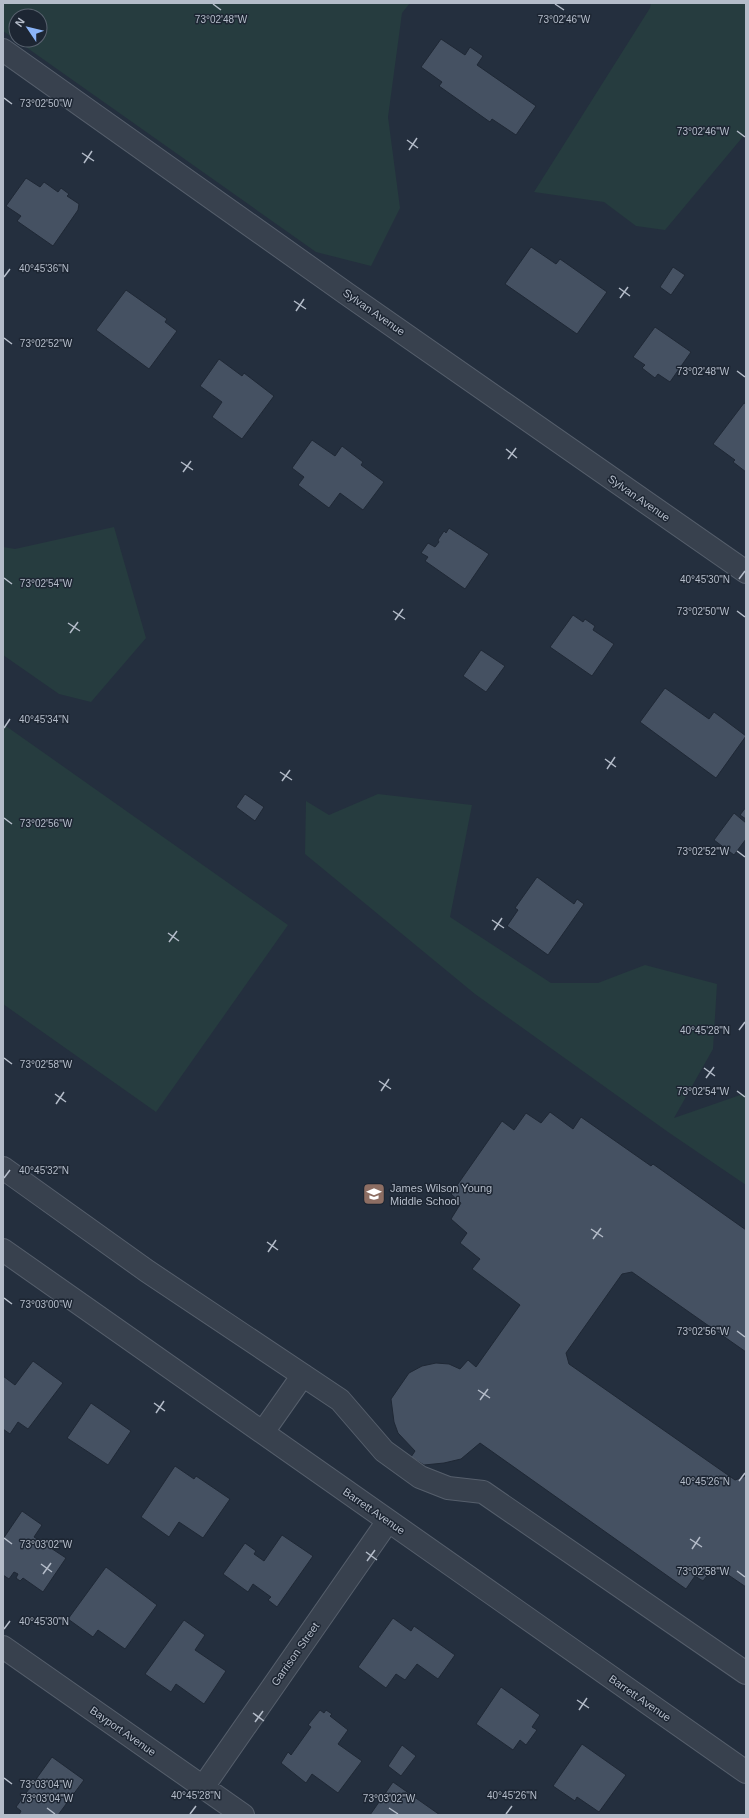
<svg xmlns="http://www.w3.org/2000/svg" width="749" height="1818" viewBox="0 0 749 1818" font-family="Arial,sans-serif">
	<rect width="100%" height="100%" fill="#242f3e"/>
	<path fill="#263c3f" d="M 3,3 L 410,3 L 402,13 L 388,117 L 400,208 L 371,266 L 316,252 L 16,40 L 40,40 L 40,16 L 16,16 L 16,40 L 3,31 Z
		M 651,3 L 746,3 L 746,133 L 665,230 L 636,226 L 604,202 L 534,192 L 650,8 Z
		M 114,527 L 146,638 L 91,702 L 59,694 L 3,655 L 3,547 L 15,549 Z
		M 3,724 L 288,925 L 156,1112 L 3,1004 Z
		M 378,794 L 472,805 L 450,917 L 551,983 L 598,983 L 645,965 L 717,984 L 713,1049 L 674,1118 L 746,1093 L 746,1185 L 668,1132 L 475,994 L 305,854 L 306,801 L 329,815 Z"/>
	<path fill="#455162" stroke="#1f2835" d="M 441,39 L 465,55 L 470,47 L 483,56 L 477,65 L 536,106 L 516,135 L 492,119 L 490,122 L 439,86 L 442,82 L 421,67 Z
		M 26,178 L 40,187 L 44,182 L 58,192 L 61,188 L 69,194 L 67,196 L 79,204 L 78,210 L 53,246 L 17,221 L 21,216 L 6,206 Z
		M 531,247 L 556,264 L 560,259 L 607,292 L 577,334 L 505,284 Z
		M 673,267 L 685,275 L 671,295 L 660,287 Z
		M 126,290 L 167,319 L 165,322 L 177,331 L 149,369 L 96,330 Z
		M 655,327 L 691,352 L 670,382 L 658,374 L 655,378 L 642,368 L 645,365 L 633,357 Z
		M 219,359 L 242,376 L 244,373 L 274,396 L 242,439 L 212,417 L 222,402 L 200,386 Z
		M 744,403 L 746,404 L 746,472 L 733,462 L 735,460 L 713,444 Z
		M 312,440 L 335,456 L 342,446 L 363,462 L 361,465 L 384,482 L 363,510 L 340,493 L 329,508 L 298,485 L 304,477 L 292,468 Z
		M 449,528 L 489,554 L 465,589 L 425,561 L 428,557 L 421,553 L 428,543 L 435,547 L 439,542 L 438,540 L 444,531 L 446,533 Z
		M 573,615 L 583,622 L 585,619 L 595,626 L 593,630 L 614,644 L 592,676 L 550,647 Z
		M 481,650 L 505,666 L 486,692 L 463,676 Z
		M 665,688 L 709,719 L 714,712 L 746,736 L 716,778 L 640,722 Z
		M 245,794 L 264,807 L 255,821 L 236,807 Z
		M 746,807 L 746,819 L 740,815 Z
		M 734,813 L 746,823 L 746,839 L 734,855 L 714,840 Z
		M 537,877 L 574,904 L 577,899 L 584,904 L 548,955 L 507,926 L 518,910 L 515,908 Z
		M 550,1112 L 573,1129 L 581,1117 L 651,1166 L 653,1164 L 746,1230 L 746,1352 L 632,1272 L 622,1274 L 566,1353 L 569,1364 L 735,1480 L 746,1476 L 746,1587 L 724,1572 L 710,1572 L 703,1581 L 695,1576 L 686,1589 L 480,1443 L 461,1459 L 444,1463 L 424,1465 L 411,1457 L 415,1451 L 398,1433 L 394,1422 L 391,1399 L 409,1373 L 422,1366 L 436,1363 L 449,1364 L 460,1369 L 468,1360 L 476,1367 L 520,1305 L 472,1269 L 480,1259 L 460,1243 L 467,1233 L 451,1219 L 461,1203 L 451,1194 L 502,1121 L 514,1130 L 526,1113 L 541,1123 Z
		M 33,1361 L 63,1383 L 28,1429 L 18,1422 L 10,1434 L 3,1429 L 3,1376 L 15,1385 Z
		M 91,1403 L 131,1431 L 108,1465 L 67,1438 Z
		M 175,1466 L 194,1479 L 196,1476 L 230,1499 L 203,1538 L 179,1522 L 169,1537 L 141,1517 Z
		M 22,1511 L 42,1525 L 34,1537 L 66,1558 L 43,1592 L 23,1578 L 20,1581 L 16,1578 L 18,1574 L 14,1572 L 9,1579 L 3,1575 L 3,1539 Z
		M 282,1535 L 313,1556 L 277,1607 L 268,1600 L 271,1597 L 253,1584 L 248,1592 L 223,1574 L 245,1543 L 256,1551 L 254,1554 L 264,1561 Z
		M 106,1567 L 157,1605 L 125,1649 L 98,1630 L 93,1637 L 68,1619 Z
		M 393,1618 L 411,1631 L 414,1626 L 455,1655 L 438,1679 L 417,1664 L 405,1680 L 396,1674 L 386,1688 L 358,1667 Z
		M 184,1620 L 205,1635 L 195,1650 L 226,1671 L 204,1704 L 176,1684 L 171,1692 L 145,1674 Z
		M 501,1687 L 540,1715 L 532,1727 L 537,1730 L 526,1745 L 520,1740 L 513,1750 L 476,1724 Z
		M 320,1710 L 324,1713 L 326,1710 L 332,1714 L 330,1716 L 348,1730 L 338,1744 L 362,1761 L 338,1793 L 312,1774 L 306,1783 L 281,1763 L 288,1752 L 291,1755 L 311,1727 L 308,1725 Z
		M 582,1744 L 626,1775 L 599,1812 L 577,1797 L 575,1801 L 553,1786 Z
		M 402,1745 L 416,1756 L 401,1776 L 388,1766 Z
		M 52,1757 L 84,1780 L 58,1815 L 19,1815 L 21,1811 L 16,1807 Z
		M 393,1782 L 440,1815 L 370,1815 Z"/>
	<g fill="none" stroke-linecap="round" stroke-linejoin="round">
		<g stroke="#565f6c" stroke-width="24">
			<path id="minor" d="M 3,50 L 347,294 L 746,572
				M 3,1168 L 147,1271 L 340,1400 L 384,1451 L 420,1477 L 448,1488 L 483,1492 L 746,1673
				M 3,1250 L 746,1772
				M 263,1432 L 303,1375
				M 3,1647 L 243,1815
				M 203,1787 L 388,1521"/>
		</g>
		<use href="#minor" stroke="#38414e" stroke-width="22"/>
	</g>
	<path fill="none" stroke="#b4bcc9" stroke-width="1.5" d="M 213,4 L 221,10M 555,4 L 564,10M 4,98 L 12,104M 737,131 L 745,137M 407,140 L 418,148M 409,150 L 417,138M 82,153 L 94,161M 84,163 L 92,151M 4,277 L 10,269M 619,288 L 630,296M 620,298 L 628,287M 294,301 L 306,309M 296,311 L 304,299M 4,338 L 12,344M 737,371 L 745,377M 506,449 L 517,458M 508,459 L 516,448M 181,462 L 193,470M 183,472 L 191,461M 4,578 L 12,584M 739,579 L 745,571M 393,611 L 405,619M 737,611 L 745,617M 395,620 L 403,609M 68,623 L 80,631M 70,633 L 78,622M 4,728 L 10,719M 605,759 L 616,767M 607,769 L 615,757M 280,772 L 292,780M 282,781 L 290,770M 4,818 L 12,824M 737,851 L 745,857M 492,920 L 504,928M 494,930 L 502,918M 168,933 L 179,941M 169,942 L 177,931M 739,1030 L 745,1022M 4,1058 L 12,1064M 704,1068 L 715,1076M 706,1078 L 714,1067M 379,1081 L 391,1089M 381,1091 L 389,1079M 737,1091 L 745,1097M 55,1094 L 66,1102M 56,1104 L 64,1092M 4,1178 L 10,1170M 591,1229 L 603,1237M 593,1239 L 601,1228M 267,1242 L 278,1250M 268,1252 L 276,1240M 4,1298 L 12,1304M 737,1331 L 745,1337M 478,1390 L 490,1398M 480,1400 L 488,1389M 154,1403 L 165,1411M 156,1413 L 164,1401M 739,1481 L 745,1473M 4,1538 L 12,1544M 690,1539 L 702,1547M 692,1549 L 700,1537M 366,1552 L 377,1560M 367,1561 L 375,1550M 41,1564 L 52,1572M 737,1571 L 745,1577M 43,1574 L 51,1563M 4,1629 L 10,1621M 577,1700 L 589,1708M 579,1710 L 587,1698M 253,1713 L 264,1721M 255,1722 L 263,1711M 4,1778 L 12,1784M 47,1808 L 55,1814M 389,1808 L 398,1814M 190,1814 L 196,1806M 506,1814 L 512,1806"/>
	<defs>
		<g id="school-square" transform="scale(1.15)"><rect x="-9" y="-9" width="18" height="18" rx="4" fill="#8d6e63" stroke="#1d2633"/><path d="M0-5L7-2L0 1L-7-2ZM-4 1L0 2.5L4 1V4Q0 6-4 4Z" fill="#fff"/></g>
	</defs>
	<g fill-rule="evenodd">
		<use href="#school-square" x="374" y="1194"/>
	</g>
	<g text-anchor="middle" stroke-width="3" stroke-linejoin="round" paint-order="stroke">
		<g font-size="11" fill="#b4bcc9" stroke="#1d2633">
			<text transform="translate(374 312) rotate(35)" y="4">Sylvan Avenue</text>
			<text transform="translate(639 498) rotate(35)" y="4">Sylvan Avenue</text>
			<text transform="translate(374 1511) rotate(35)" y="4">Barrett Avenue</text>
			<text transform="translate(295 1654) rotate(-55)" y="4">Garrison Street</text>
			<text transform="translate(640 1698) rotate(35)" y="4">Barrett Avenue</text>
			<text transform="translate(123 1731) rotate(35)" y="4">Bayport Avenue</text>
		</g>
		<g font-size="11" fill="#b4bcc9" stroke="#1d2633" text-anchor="start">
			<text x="390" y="1192">James Wilson Young<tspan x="390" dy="13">Middle School</tspan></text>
		</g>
	</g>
	<g font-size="10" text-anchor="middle" fill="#b4bcc9" stroke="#1d2633" stroke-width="3" stroke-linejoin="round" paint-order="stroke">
		<text x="221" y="23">73°02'48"W</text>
		<text x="564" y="23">73°02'46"W</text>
		<text x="46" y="107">73°02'50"W</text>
		<text x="703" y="135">73°02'46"W</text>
		<text x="44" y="272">40°45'36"N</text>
		<text x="46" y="347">73°02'52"W</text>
		<text x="703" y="375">73°02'48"W</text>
		<text x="705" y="583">40°45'30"N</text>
		<text x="46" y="587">73°02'54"W</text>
		<text x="703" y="615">73°02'50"W</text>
		<text x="44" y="723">40°45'34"N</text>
		<text x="46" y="827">73°02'56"W</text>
		<text x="703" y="855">73°02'52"W</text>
		<text x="705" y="1034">40°45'28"N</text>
		<text x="46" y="1068">73°02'58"W</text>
		<text x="703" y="1095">73°02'54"W</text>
		<text x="44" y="1174">40°45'32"N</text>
		<text x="46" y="1308">73°03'00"W</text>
		<text x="703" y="1335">73°02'56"W</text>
		<text x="705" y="1485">40°45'26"N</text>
		<text x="46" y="1548">73°03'02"W</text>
		<text x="703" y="1575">73°02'58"W</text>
		<text x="44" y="1625">40°45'30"N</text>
		<text x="46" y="1788">73°03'04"W</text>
		<text x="196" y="1799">40°45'28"N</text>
		<text x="512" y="1799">40°45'26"N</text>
		<text x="47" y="1802">73°03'04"W</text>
		<text x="389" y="1802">73°03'02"W</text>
	</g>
	<rect width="749" height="1818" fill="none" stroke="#b4bcc9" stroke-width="8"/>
	<g transform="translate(28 28) rotate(305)"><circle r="19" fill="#1d2633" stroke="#59626f"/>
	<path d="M0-3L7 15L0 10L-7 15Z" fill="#8ab4f8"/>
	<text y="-6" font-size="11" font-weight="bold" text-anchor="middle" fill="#b4bcc9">N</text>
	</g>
</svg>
